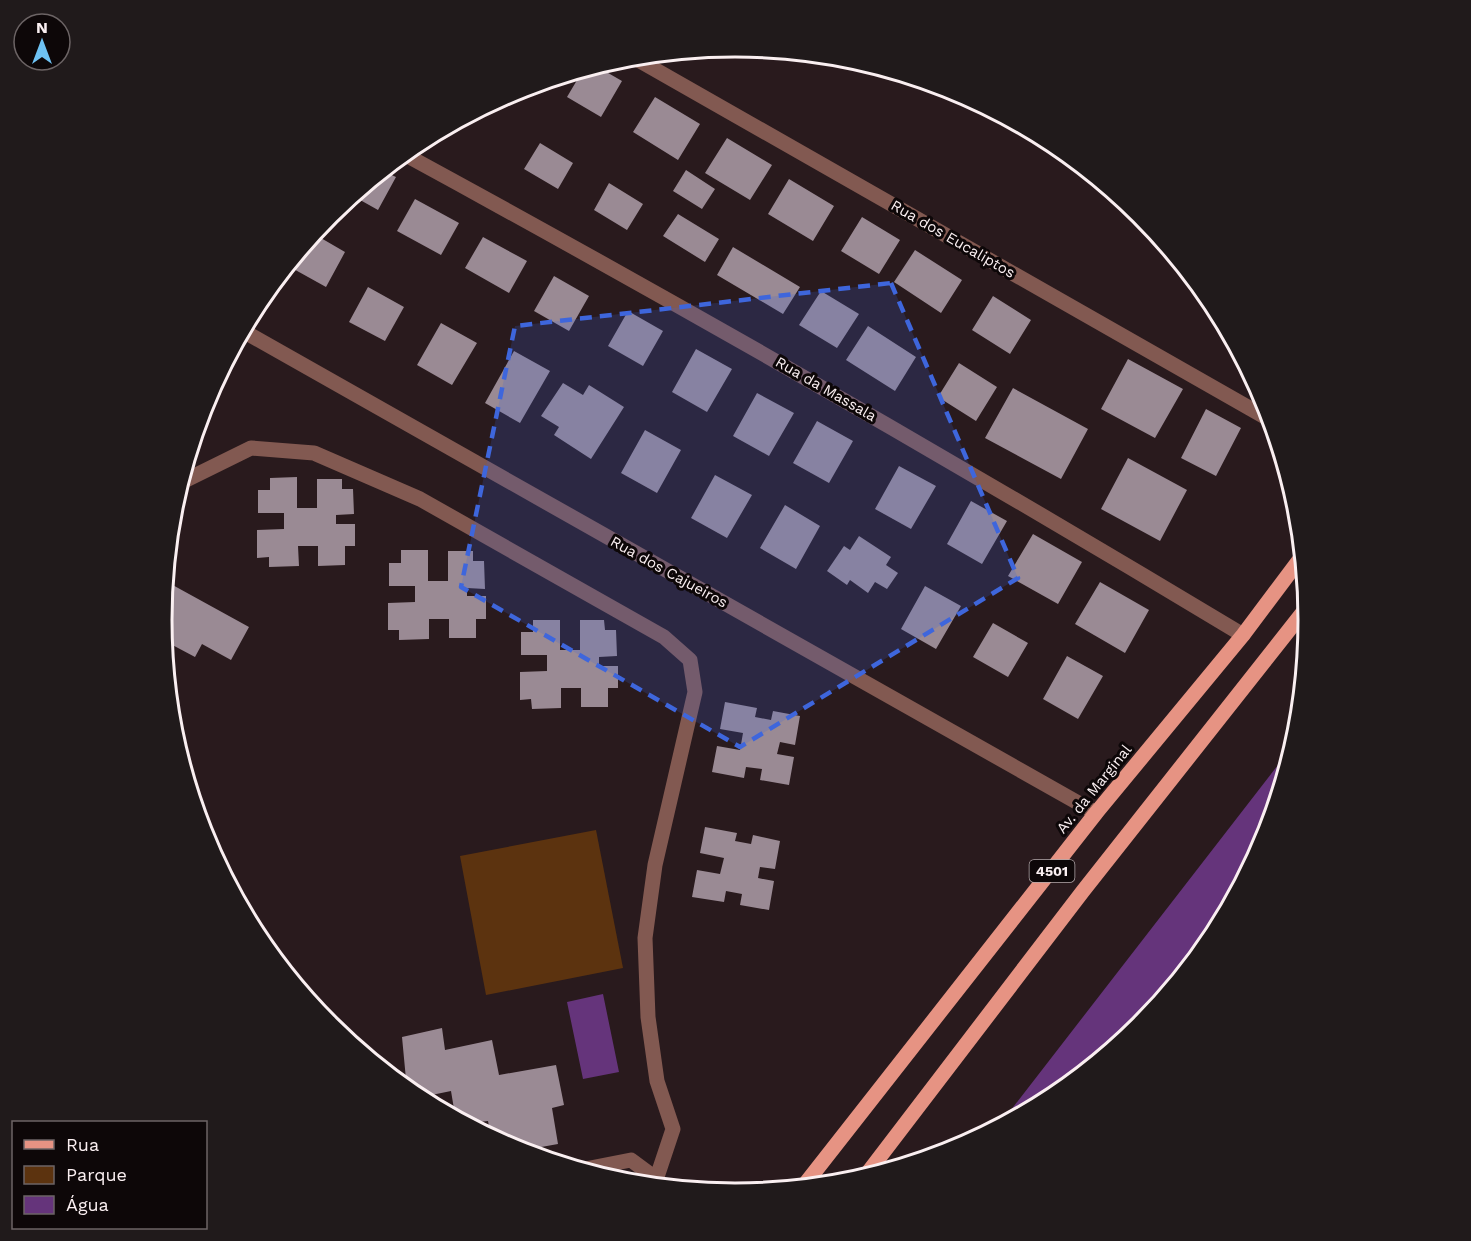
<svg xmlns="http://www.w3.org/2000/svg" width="1471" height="1241" viewBox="0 0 1471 1241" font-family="'Work Sans',sans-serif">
	<rect width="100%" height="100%" fill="#291a1d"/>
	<path fill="#5c330f" d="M 596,830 L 623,968 L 486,995 L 460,856 Z"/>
	<path fill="#65347b" d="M 1295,743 L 1266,840 L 1213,940 L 1141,1027 L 1054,1098 L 997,1128 Z
		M 603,994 L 619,1072 L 583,1079 L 567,1002 Z"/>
	<path fill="#9a8a94" d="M 596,66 L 622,81 L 601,117 L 567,97 L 583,70 Z
		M 655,97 L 700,124 L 678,160 L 633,132 Z
		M 727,138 L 772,165 L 750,200 L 705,173 Z
		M 540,143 L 573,163 L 558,189 L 524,169 Z
		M 686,170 L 715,189 L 702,209 L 673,191 Z
		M 383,171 L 396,177 L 378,210 L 353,196 Z
		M 789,179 L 834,206 L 813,241 L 768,214 Z
		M 609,183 L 643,204 L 627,230 L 594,210 Z
		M 415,199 L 459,223 L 441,255 L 397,231 Z
		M 678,214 L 719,239 L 705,262 L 663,236 Z
		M 862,217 L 900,240 L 879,274 L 841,251 Z
		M 314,234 L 345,252 L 326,287 L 290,267 Z
		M 483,237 L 527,261 L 509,293 L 465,268 Z
		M 733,247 L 800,287 L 783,314 L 717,275 Z
		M 915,250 L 962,280 L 941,313 L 894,282 Z
		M 554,276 L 589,296 L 569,331 L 534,311 Z
		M 368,287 L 404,307 L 385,341 L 349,322 Z
		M 821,291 L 859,314 L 837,348 L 799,325 Z
		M 993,296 L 1031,320 L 1010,354 L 972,330 Z
		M 628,311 L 663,331 L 643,366 L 608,346 Z
		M 441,323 L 477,343 L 452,385 L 417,365 Z
		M 868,326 L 916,357 L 895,391 L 846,360 Z
		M 696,349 L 732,369 L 707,412 L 672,392 Z
		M 514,351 L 550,371 L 520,423 L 485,403 Z
		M 1128,359 L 1183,389 L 1155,438 L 1101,409 Z
		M 959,363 L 997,387 L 976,421 L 938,397 Z
		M 563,383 L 583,395 L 589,385 L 624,407 L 591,459 L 554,435 L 559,427 L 541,416 Z
		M 1013,388 L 1088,429 L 1061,479 L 985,438 Z
		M 757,393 L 794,413 L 769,456 L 733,436 Z
		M 1206,409 L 1241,428 L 1216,476 L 1181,458 Z
		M 817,421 L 853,441 L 829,483 L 793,463 Z
		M 645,430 L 681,450 L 657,493 L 621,473 Z
		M 1128,458 L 1187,490 L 1160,541 L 1101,509 Z
		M 899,466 L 936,486 L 911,529 L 875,509 Z
		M 715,475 L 752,495 L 727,538 L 691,518 Z
		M 297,477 L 297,508 L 317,508 L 317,479 L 342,479 L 342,489 L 353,489 L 354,514 L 336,515 L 336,524 L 355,524 L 355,546 L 345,546 L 345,565 L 318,566 L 318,546 L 298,546 L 299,566 L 269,567 L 269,557 L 257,558 L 257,530 L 284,529 L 284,513 L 258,513 L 258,490 L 270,490 L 270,478 Z
		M 971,501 L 1007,521 L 982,564 L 947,544 Z
		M 785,505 L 820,526 L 796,569 L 760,548 Z
		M 1033,534 L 1082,562 L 1058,604 L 1008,576 Z
		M 859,536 L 891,557 L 886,565 L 898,573 L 887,589 L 875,582 L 868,593 L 850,580 L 847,585 L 827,571 L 844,546 L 850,550 Z
		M 401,550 L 428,550 L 428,581 L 448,581 L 448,551 L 473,551 L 473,561 L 484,561 L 485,589 L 467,588 L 467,596 L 486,596 L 486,619 L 476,619 L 476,638 L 449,638 L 449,619 L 429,619 L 429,639 L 399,640 L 399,630 L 388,630 L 388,603 L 415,602 L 415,586 L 389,586 L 389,563 L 401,563 Z
		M 1100,582 L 1149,610 L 1125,653 L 1075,624 Z
		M 169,583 L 249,627 L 231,660 L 202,644 L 195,657 L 163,640 L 170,623 L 162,619 L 164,591 Z
		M 925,586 L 961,606 L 936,649 L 901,629 Z
		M 533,620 L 560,620 L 560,650 L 580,650 L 580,620 L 604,620 L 605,630 L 616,630 L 617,656 L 599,657 L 599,666 L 618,666 L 618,688 L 608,688 L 608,707 L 581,707 L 581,688 L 561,688 L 561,708 L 532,709 L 531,699 L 520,700 L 520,672 L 547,671 L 547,655 L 521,655 L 521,632 L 533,632 Z
		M 993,623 L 1028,643 L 1008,677 L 973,657 Z
		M 1067,656 L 1103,676 L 1078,719 L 1043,699 Z
		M 725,702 L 757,708 L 755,717 L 771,720 L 773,711 L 800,716 L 795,745 L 780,742 L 777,754 L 794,757 L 789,785 L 760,780 L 762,769 L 746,767 L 744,778 L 712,772 L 717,746 L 740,750 L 743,733 L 720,729 Z
		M 170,711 L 179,716 L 172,729 L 172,725 Z
		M 705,827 L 737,833 L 735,841 L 751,844 L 753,835 L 780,841 L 775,869 L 760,867 L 758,878 L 774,881 L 769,910 L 740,905 L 742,894 L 726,891 L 724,902 L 692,897 L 697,870 L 720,874 L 724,858 L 700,853 Z
		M 442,1028 L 445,1050 L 492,1040 L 499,1075 L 556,1065 L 564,1105 L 552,1108 L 558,1144 L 519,1151 L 516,1140 L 500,1142 L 491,1137 L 488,1121 L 479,1122 L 481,1132 L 451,1116 L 455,1115 L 451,1091 L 417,1098 L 407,1090 L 402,1037 Z"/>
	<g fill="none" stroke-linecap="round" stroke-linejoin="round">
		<path stroke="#825951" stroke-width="15" d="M 633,57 L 1272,421
			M 404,154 C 687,308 967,469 1243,635
			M 243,331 L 1096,813
			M 179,488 L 184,481 L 251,448 L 314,453 L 420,499 L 664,637 L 690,660 L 695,692 L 655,865 L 645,938 L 648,1017 L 657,1081 L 673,1129 L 654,1186
			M 580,1170 L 631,1160 L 658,1180"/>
		<path stroke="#e69383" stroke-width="15" d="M 863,1179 L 1083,891 L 1308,606
			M 802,1188 L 1096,813 L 1243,635 L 1303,555"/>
	</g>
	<path fill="#3e66dc" fill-opacity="0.2" stroke="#3e66dc" stroke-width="4.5" stroke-dasharray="12 8" stroke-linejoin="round" d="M 891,283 L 1018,578 L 740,747 L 461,587 L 515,326 Z"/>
	<g text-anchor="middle" stroke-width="6" stroke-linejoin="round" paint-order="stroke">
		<rect fill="#0d0708" stroke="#b3a9ab" stroke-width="1.5" x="1029.5" y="860" width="45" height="22" rx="4.5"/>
		<g font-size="14" font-weight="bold" fill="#faeff1">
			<text x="1052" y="876">4501</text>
		</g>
		<g font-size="15" fill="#faeff1" stroke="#0d0708">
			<text transform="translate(953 239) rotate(30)" y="5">Rua dos Eucaliptos</text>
			<text transform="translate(826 389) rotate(30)" y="5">Rua da Massala</text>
			<text transform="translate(669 572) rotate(29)" y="5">Rua dos Cajueiros</text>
			<text transform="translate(1094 789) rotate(-51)" y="5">Av. da Marginal</text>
		</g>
	</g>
	<path d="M0 0H1471V1241H0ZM172 620a563 563 0 1 1 1126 0a563 563 0 1 1-1126 0Z" fill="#201a1b" fill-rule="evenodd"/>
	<path fill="none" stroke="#faeff1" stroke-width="3" d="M172 620a563 563 0 1 1 1126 0a563 563 0 1 1-1126 0Z"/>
	<rect x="12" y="1121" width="195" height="108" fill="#0d0708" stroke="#6c6465" stroke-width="1.5"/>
	<rect x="24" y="1140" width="30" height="9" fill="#e69383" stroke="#6c6465" stroke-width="1.5"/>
	<text x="66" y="1151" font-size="18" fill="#faeff1">Rua</text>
	<rect x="24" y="1166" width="30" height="18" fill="#5c330f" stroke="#6c6465" stroke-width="1.5"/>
	<text x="66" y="1181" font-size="18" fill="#faeff1">Parque</text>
	<rect x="24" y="1196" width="30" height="18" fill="#65347b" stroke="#6c6465" stroke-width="1.5"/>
	<text x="66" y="1211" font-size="18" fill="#faeff1">Água</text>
	<g transform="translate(42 42)"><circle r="28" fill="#0d0708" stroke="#6c6465" stroke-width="1.5"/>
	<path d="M0-4.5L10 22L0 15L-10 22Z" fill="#6ec2f3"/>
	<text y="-9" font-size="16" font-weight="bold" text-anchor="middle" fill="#faeff1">N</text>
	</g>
</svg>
